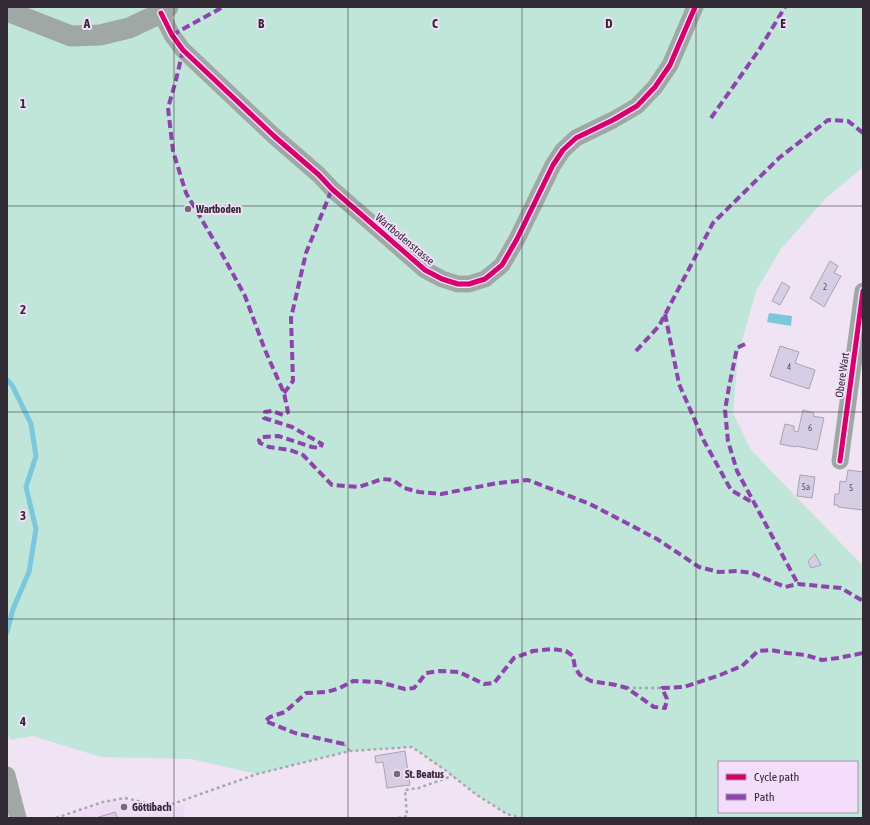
<svg xmlns="http://www.w3.org/2000/svg" width="870" height="825" viewBox="0 0 870 825" font-family="'Asap Condensed',sans-serif">
	<rect width="100%" height="100%" fill="#f0e3f4"/>
	<path fill="#efdbf6" d="M 125,801 L 138,803 L 165,811 L 183,804 L 185,818 L 62,818 L 112,802 Z"/>
	<path fill="#c0e5d9" fill-rule="evenodd" d="M 7,7 L 863,7 L 863,167 L 825,199 L 781,249 L 756,291 L 738,355 L 733,413 L 751,450 L 863,566 L 863,818 L 521,818 L 507,814 L 477,795 L 445,770 L 412,747 L 350,751 L 257,774 L 191,759 L 101,757 L 33,736 L 10,740 L 7,733 ZM 719,762 L 857,762 L 857,812 L 719,812 Z"/>
	<path fill="#7bc8dc" d="M 769,313 L 792,316 L 791,326 L 767,322 Z"/>
	<g fill="none" stroke-linecap="round" stroke-linejoin="round">
		<path stroke="#7bc8dc" stroke-width="5" d="M 7,380 L 12,385 L 31,424 L 36,456 L 26,487 L 36,529 L 29,572 L 13,609 L 7,632"/>
	</g>
	<path fill="#d6cee5" stroke="#aaa3b0" d="M 830,261 L 838,266 L 834,273 L 841,276 L 824,307 L 810,298 Z
		M 782,282 L 790,287 L 780,305 L 772,301 Z
		M 780,346 L 799,352 L 795,363 L 815,370 L 809,389 L 770,376 Z
		M 803,410 L 814,413 L 813,416 L 824,418 L 817,450 L 796,446 L 795,447 L 780,444 L 785,424 L 794,426 L 794,431 L 798,432 Z
		M 848,470 L 863,472 L 863,510 L 838,507 L 838,505 L 834,505 L 835,494 L 839,494 L 840,481 L 846,482 Z
		M 800,475 L 815,477 L 812,498 L 797,496 Z
		M 815,554 L 821,565 L 811,568 L 808,561 Z
		M 405,751 L 410,785 L 387,788 L 383,762 L 376,763 L 375,756 Z
		M 115,812 L 118,818 L 96,818 Z"/>
	<g fill="none" stroke-linecap="round" stroke-linejoin="round">
		<path stroke="#a8aaac" stroke-width="2.5" stroke-dasharray="3 3" stroke-linecap="butt" d="M 627,688 L 662,688
			M 344,744 L 350,751
			M 56,818 L 103,802 L 125,798 L 164,807 L 257,774 L 350,751 L 412,747 L 445,770 L 477,795 L 507,814 L 521,818
			M 398,818 L 407,816 L 405,790 L 419,788 L 452,776"/>
		<path stroke="#9fa8a4" stroke-width="17" d="M 161,13 L 172,35 L 183,50 L 274,136 L 319,175 L 332,189 L 425,270 L 442,279 L 458,284 L 469,284 L 485,279 L 502,265 L 517,239 L 553,165 L 563,150 L 576,138 L 613,120 L 637,106 L 655,87 L 670,65 L 695,7
			M 840,461 L 863,291
			M 7,775 L 18,818"/>
		<path stroke="#9fa8a4" stroke-width="21" d="M 7,11 L 71,36 L 100,35 L 129,28 L 161,13 L 168,7"/>
		<path stroke="#8e44ad" stroke-width="4" stroke-dasharray="8 4" stroke-linecap="butt" d="M 172,35 L 223,7
			M 183,50 L 176,80 L 168,108 L 173,151 L 186,193 L 222,254 L 245,296 L 265,350 L 284,393 L 288,412 L 283,415 L 272,411 L 265,412 L 264,418 L 292,427 L 322,444 L 320,448 L 312,447 L 278,436 L 261,437 L 259,440 L 260,443 L 269,447 L 290,450 L 303,455 L 332,485 L 359,487 L 382,479 L 393,480 L 404,488 L 419,492 L 441,494 L 498,483 L 528,480 L 590,504 L 657,539 L 699,567 L 719,572 L 737,571 L 752,573 L 785,587 L 798,584 L 841,588 L 863,601
			M 711,118 L 759,50 L 785,7
			M 665,314 L 679,384 L 704,441 L 731,490 L 755,504
			M 745,344 L 737,348 L 729,387 L 725,410 L 728,441 L 737,471 L 798,584
			M 636,351 L 659,326 L 713,223 L 779,158 L 828,120 L 848,121 L 863,133
			M 284,393 L 293,381 L 291,318 L 306,253 L 332,189
			M 344,744 L 295,733 L 265,721 L 270,717 L 285,712 L 306,693 L 327,692 L 340,688 L 353,681 L 379,682 L 405,689 L 414,688 L 420,681 L 426,673 L 440,671 L 459,672 L 484,684 L 494,683 L 514,658 L 533,651 L 553,649 L 566,651 L 573,656 L 575,668 L 580,675 L 591,681 L 616,685 L 627,688 L 654,707 L 665,708 L 667,699 L 662,688 L 684,687 L 720,675 L 742,666 L 758,651 L 771,650 L 787,653 L 805,655 L 822,660 L 838,658 L 863,653"/>
		<g stroke="#f3ddfa" stroke-width="8">
			<path id="cycleway" d="M 161,13 L 172,35 L 183,50 L 274,136 L 319,175 L 332,189 L 425,270 L 442,279 L 458,284 L 469,284 L 485,279 L 502,265 L 517,239 L 553,165 L 563,150 L 576,138 L 613,120 L 637,106 L 655,87 L 670,65 L 695,7
				M 840,461 L 863,291"/>
		</g>
		<use href="#cycleway" stroke="#d6006c" stroke-width="5"/>
	</g>
	<path fill="none" stroke="#322a34" stroke-width="1" stroke-opacity="0.55" d="M 174,7 L 174,818M 348,7 L 348,818M 522,7 L 522,818M 696,7 L 696,818M 7,206 L 863,206M 7,412 L 863,412M 7,619 L 863,619"/>
	<g fill="#746b77" stroke="#f3ddfa" stroke-width="1.5">
		<circle cx="188" cy="209" r="4"/>
		<circle cx="397" cy="774" r="4"/>
		<circle cx="124" cy="807" r="4"/>
	</g>
	<g text-anchor="middle" stroke-width="4" stroke-linejoin="round" paint-order="stroke">
		<g font-size="9" fill="#5b5360">
			<text x="825" y="290">2</text>
			<text x="789" y="370">4</text>
			<text x="810" y="431">6</text>
			<text x="806" y="490">5a</text>
			<text x="851" y="491">5</text>
		</g>
		<g font-size="11" font-weight="bold" fill="#322a34" stroke="#f3ddfa" text-anchor="start">
			<text x="196" y="213">Wartboden</text>
			<text x="405" y="778">St. Beatus</text>
			<text x="132" y="811">Göttibach</text>
		</g>
		<g font-size="11" fill="#322a34" stroke="#f3ddfa">
			<text transform="translate(405 239) rotate(40)" y="4">Wartbodenstrasse</text>
			<text transform="translate(842 375) rotate(-82)" y="4">Obere Wart</text>
		</g>
	</g>
	<g font-size="13" text-anchor="middle" font-weight="bold" fill="#322a34" stroke="#f3ddfa" stroke-width="4" stroke-linejoin="round" paint-order="stroke">
		<text x="87" y="28">A</text>
		<text x="261" y="28">B</text>
		<text x="435" y="28">C</text>
		<text x="609" y="28">D</text>
		<text x="783" y="28">E</text>
		<text x="23" y="108">1</text>
		<text x="23" y="314">2</text>
		<text x="23" y="520">3</text>
		<text x="23" y="726">4</text>
	</g>
	<rect width="870" height="825" fill="none" stroke="#322a34" stroke-width="16"/>
	<rect x="718" y="761" width="140" height="52" fill="#f3ddfa" stroke="#a695ab"/>
	<rect x="726" y="774" width="20" height="6" fill="#d6006c" stroke="#a695ab"/>
	<text x="754" y="781" font-size="12" fill="#322a34">Cycle path</text>
	<rect x="726" y="794" width="20" height="6" fill="#8e44ad" stroke="#a695ab"/>
	<text x="754" y="801" font-size="12" fill="#322a34">Path</text>
</svg>
